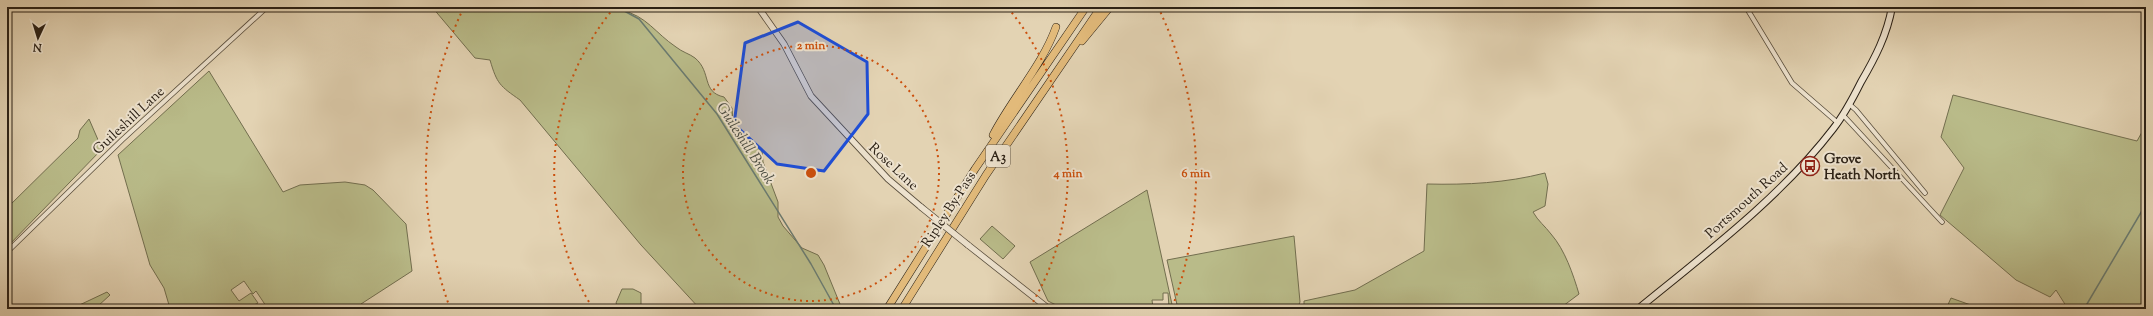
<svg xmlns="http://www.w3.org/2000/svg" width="2153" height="316" viewBox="0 0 2153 316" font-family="'Sorts Mill Goudy',serif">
	<rect width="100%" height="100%" fill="#e3d3b3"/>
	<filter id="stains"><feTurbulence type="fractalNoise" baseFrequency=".005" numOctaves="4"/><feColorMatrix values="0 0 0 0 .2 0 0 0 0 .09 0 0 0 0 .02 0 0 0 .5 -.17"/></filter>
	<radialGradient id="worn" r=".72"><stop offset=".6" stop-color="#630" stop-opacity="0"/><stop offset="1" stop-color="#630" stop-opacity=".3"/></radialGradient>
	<path fill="#b9bb89" stroke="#726e4f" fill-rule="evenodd" d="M 432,7 L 622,7 L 621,10 C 647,16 655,33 676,47 C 682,52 690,54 695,58 C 712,72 701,92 724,97 L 732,108 L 733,122 L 743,139 L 755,143 L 762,150 L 763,162 L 778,202 L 778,217 L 783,226 L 802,248 L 818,255 L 824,265 L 842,309 L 700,309 L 641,245 L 520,100 C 500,86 497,84 490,60 L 475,58 Z
		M 209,71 L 283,192 L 300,185 L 345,182 L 365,185 L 373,190 L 406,224 L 412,271 L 361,304 L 359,309 L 268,309 L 256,291 L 253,294 L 244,281 L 231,290 L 239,301 L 251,293 L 258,303 L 254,305 L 256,308 L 245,309 L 242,306 L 237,309 L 159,309 L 169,305 L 164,288 L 150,265 L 118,155 Z
		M 1953,95 L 2137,141 L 2146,125 L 2146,309 L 2068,309 L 2056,290 L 2050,297 L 2016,280 L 1940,215 L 1964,168 L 1941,137 Z
		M 89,119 L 102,149 L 7,247 L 7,208 L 78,138 L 80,130 Z
		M 1545,173 L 1548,184 L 1545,206 L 1533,212 C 1538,221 1545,226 1551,234 C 1565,250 1573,274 1579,294 L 1559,309 L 1304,309 L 1304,301 L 1355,290 L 1424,251 L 1427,184 C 1467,185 1506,183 1545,173 Z
		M 1147,190 L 1173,309 L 1064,309 L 1048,301 L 1030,262 ZM 1163,293 L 1168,293 L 1169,307 L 1153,308 L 1152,300 L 1163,300 Z
		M 992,226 L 1015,246 L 1003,259 L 980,239 Z
		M 1294,236 L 1300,302 L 1297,309 L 1178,309 L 1167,260 Z
		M 622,289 L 633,289 L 641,293 L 641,309 L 619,309 L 616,303 Z
		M 107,292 L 110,295 L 98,306 L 103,309 L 71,309 Z
		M 1951,298 L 1982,309 L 1946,309 Z"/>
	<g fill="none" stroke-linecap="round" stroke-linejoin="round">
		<path stroke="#6a7b71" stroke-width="1.5" d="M 617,7 L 639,19 L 717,114 L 811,264 L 836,309
			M 2084,309 L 2146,204"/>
		<g stroke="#584d3c" stroke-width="5.5">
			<path id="minor" d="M 1746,7 L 1792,83 L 1838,123
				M 1849,104 L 1856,110 L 1925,193
				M 1843,115 L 1942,222
				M 7,252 L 122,140 L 267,7"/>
		</g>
		<g stroke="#584d3c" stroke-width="7">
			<path id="tertiary" d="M 758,7 L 784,44 L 811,96 L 888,179 L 921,207
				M 968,245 L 1049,309"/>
		</g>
		<g stroke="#2a2015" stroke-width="8">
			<path id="secondary" d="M 1638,309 C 1704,255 1781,197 1833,129 C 1844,115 1853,98 1861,82 C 1875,58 1887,35 1892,7"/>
		</g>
		<g stroke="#2a2015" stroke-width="8">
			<path id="trunk" d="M 1082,41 L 1110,7
				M 993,135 C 1011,100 1043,64 1056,27
				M 887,309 L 975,169 L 1086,7
				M 902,309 L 986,175 L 1101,7"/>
		</g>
		<use href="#minor" stroke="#ede2ce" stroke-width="4"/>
		<use href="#tertiary" stroke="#ede2ce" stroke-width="5.5"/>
		<use href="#secondary" stroke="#ede2ce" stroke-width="6"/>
		<use href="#trunk" stroke="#e2ba7a" stroke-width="7"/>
		<g stroke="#584d3c" stroke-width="7" stroke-linecap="butt">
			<path id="tertiary-bridge" d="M 921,207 L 968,245"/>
		</g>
		<use href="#tertiary-bridge" stroke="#ede2ce" stroke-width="5.5"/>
	</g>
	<path fill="#1d4ed8" fill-opacity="0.2" stroke="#1d4ed8" stroke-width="3" stroke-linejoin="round" d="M 798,22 L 867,62 L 868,114 L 824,171 L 777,164 L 734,124 L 745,43 Z"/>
	<g fill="none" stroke="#cc500d" stroke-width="2" stroke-dasharray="2 4">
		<circle cx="811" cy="173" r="128"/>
		<path d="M592 307A257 257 0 0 1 614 8M1008 8A257 257 0 0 1 1030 307"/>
		<path d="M450 308A385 385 0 0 1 464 7M1158 7A385 385 0 0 1 1172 308"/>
	</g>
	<defs>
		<g id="bus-ring" transform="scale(1)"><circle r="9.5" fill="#ede2ce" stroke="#8f2418" stroke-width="1.5"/><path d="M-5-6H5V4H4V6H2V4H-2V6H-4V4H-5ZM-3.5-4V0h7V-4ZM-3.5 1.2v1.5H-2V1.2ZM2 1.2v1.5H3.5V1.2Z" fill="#8f2418"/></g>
	</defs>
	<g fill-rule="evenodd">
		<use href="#bus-ring" x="1810" y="166"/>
	</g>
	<g text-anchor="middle" stroke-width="4" stroke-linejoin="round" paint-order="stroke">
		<rect fill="#ede2ce" stroke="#645a4c" stroke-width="1" x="986" y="145" width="24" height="22" rx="3"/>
		<g font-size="13" font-weight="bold" fill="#2a2015">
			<text x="998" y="161">A3</text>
		</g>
		<g font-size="14" fill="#2a2015" stroke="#ede2ce">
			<text transform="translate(128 120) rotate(-43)" y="5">Guileshill Lane</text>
			<text transform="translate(894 166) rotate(43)" y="5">Rose Lane</text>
			<text transform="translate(1746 200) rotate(-42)" y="5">Portsmouth Road</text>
			<text transform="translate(948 209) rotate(-57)" y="5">Ripley By-Pass</text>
		</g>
		<g font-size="14" font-weight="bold" fill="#2a2015" stroke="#ede2ce" text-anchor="start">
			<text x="1824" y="163">Grove<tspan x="1824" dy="16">Heath North</tspan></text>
		</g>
		<g font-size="15" font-style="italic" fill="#4a4d43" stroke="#ede2ce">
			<text transform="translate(746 143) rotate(57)" y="5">Guileshill Brook</text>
		</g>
	</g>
	<circle cx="811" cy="173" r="6" fill="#cc500d" stroke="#ede2ce" stroke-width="2"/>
	<g font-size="12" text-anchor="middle" font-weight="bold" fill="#cc500d" stroke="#ede2ce" stroke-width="4" stroke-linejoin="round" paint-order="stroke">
		<text x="811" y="49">2 min</text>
		<text x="1068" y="177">4 min</text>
		<text x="1196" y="177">6 min</text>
	</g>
	<rect width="2153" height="316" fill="none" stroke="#e3d3b3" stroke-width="24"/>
	<rect x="8" y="8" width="2137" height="300" fill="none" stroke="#2a2015" stroke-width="2"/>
	<rect x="12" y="12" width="2129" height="292" fill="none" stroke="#2a2015"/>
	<g transform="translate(38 38) rotate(184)" stroke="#ede2ce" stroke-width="3" paint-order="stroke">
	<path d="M0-3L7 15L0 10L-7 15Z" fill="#2a2015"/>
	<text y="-6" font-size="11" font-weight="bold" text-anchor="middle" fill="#2a2015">N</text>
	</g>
	<rect width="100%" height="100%" filter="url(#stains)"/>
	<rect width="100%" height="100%" fill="url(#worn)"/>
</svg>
